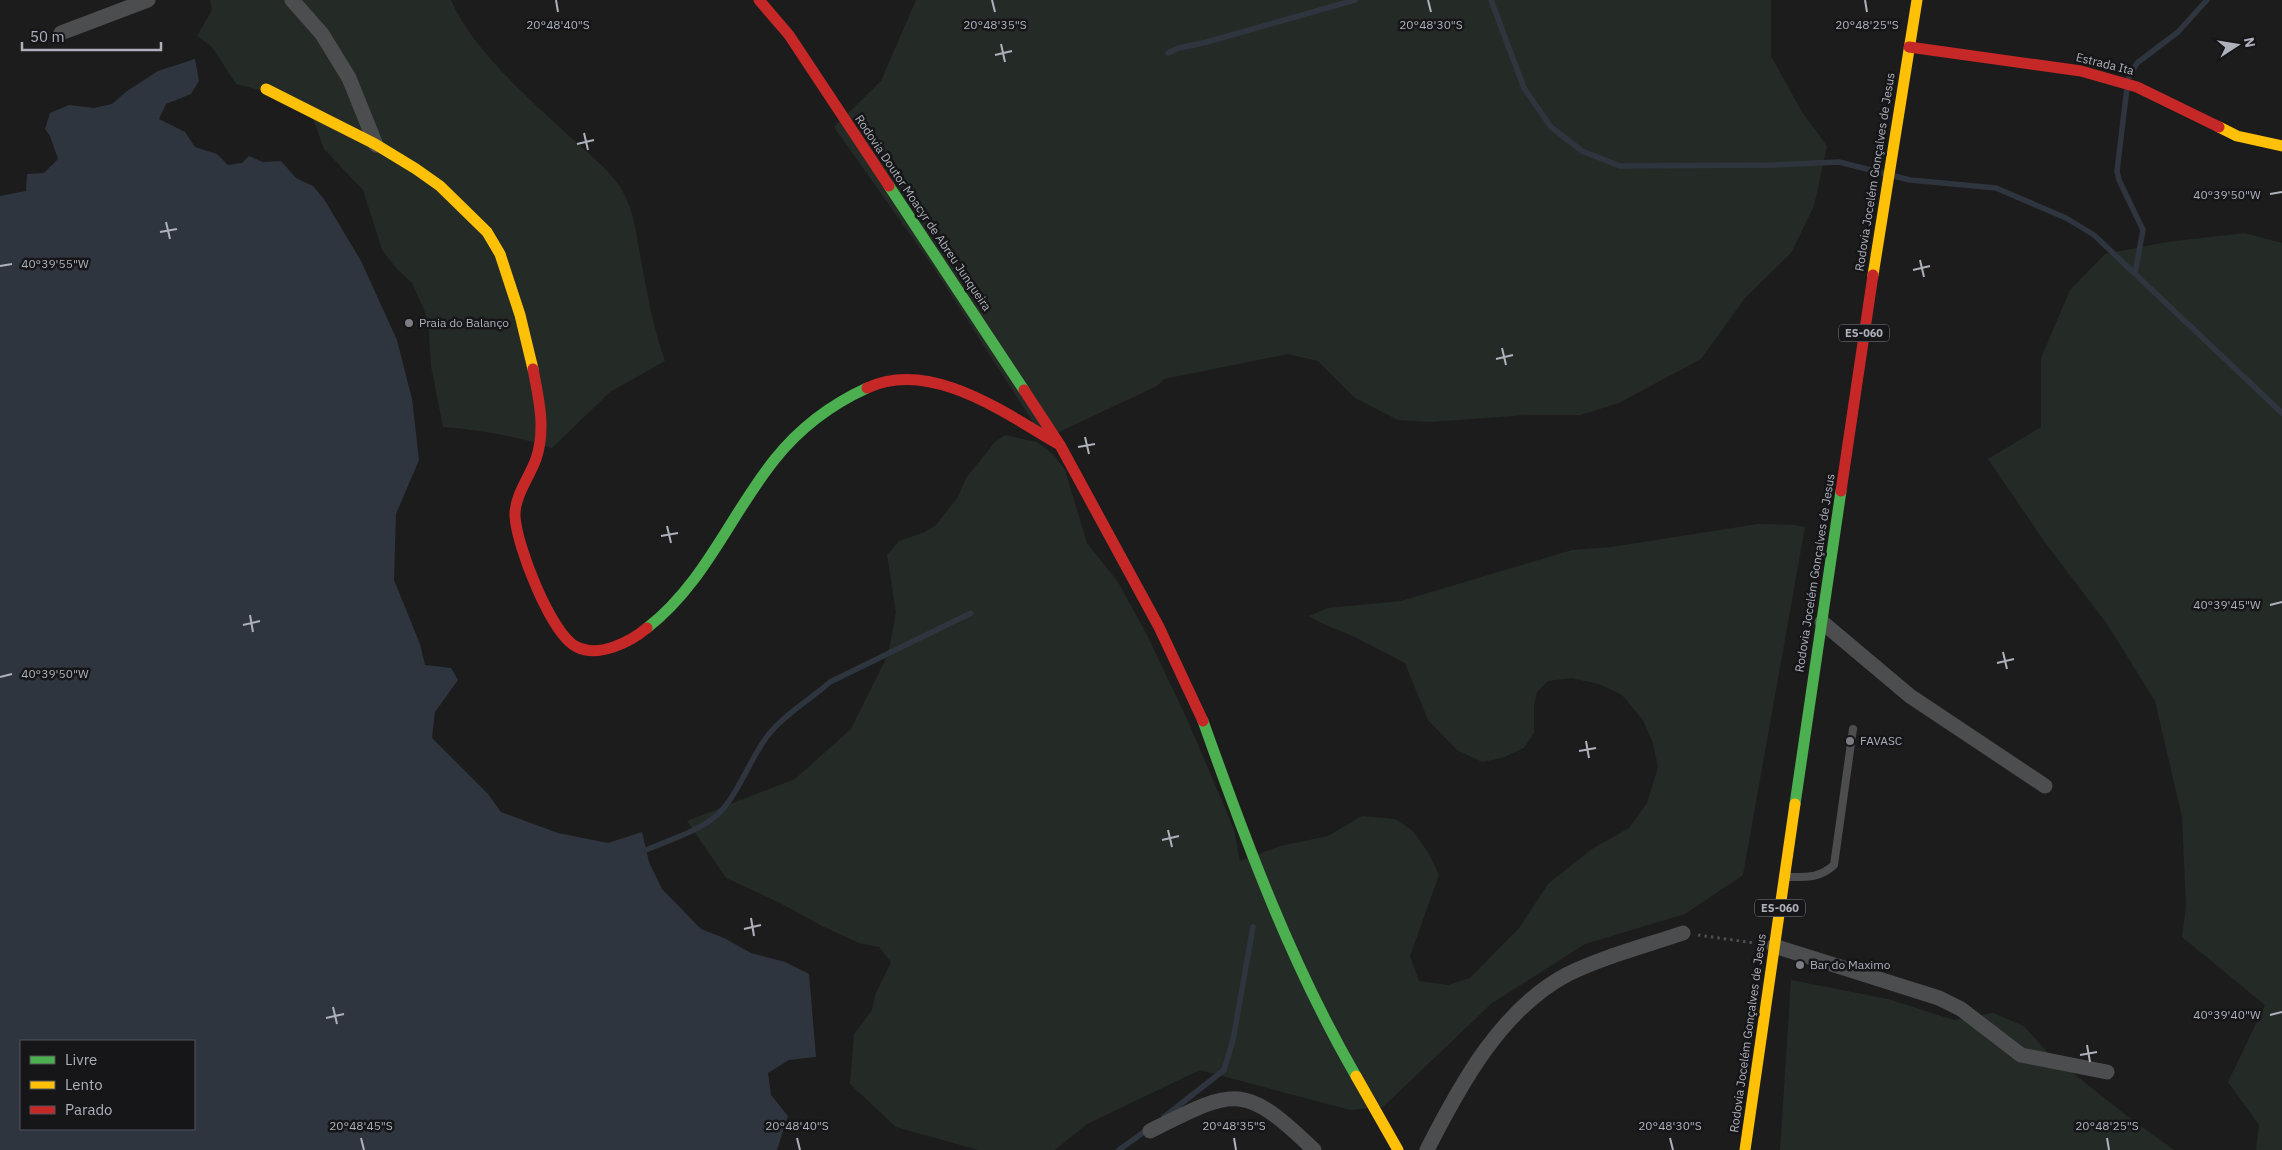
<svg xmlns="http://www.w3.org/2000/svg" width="2282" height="1150" viewBox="0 0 2282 1150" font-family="'IBM Plex Sans',sans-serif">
	<rect width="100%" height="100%" fill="#1c1c1c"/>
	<path fill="#242b26" d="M 210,0 L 451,0 C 471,48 529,99 567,134 C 586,152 610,169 623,192 C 635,213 637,241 642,265 C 648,298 654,330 665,361 L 610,392 L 552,448 C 516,436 481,430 443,427 L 431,366 L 429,333 L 425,312 L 412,283 L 397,269 L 382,250 L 363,190 L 324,149 L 313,119 L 260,90 L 236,84 L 212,47 L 197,36 L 212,10 Z
		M 916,0 L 1771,0 L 1771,56 L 1802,112 L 1827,146 L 1814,206 L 1791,253 L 1745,298 L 1701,359 L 1619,403 L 1580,415 L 1526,415 L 1431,422 L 1398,420 L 1355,398 L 1318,361 L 1288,354 L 1164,379 L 1157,386 L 1044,439 L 931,264 L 834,127 L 881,81 Z
		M 2244,233 L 2282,243 L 2282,1150 L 2256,1150 L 2259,1125 L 2228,1082 L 2265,1005 L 2182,937 L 2186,907 L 2182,817 L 2155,701 L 2107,624 L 2044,541 L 1988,459 L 2041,427 L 2041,358 L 2070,290 L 2105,254 L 2167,242 Z
		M 1005,435 L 1037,442 L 1054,455 L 1065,470 L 1087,543 L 1118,582 L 1146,633 L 1187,719 L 1234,829 L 1240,861 L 1280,846 L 1328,836 L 1362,816 L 1395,819 L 1412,830 L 1428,852 L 1439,875 L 1410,956 L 1419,981 L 1448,985 L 1470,978 L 1519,928 L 1548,884 L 1592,849 L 1629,828 L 1647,803 L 1658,767 L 1653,743 L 1643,720 L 1622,695 L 1599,684 L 1571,678 L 1548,681 L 1537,692 L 1534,705 L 1534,733 L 1524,748 L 1502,758 L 1482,762 L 1457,750 L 1428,720 L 1405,663 L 1353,636 L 1321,623 L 1309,616 L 1328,608 L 1401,601 L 1572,550 L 1611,547 L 1758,524 L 1795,525 L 1805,527 L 1743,875 L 1685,914 L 1585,944 L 1492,1003 L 1383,1107 L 1350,1110 L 1200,1070 L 1087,1124 L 1055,1150 L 978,1150 L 896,1127 L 850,1084 L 854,1034 L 872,1010 L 875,995 L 891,962 L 879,947 L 859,943 L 822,926 L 780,903 L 726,878 L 687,821 L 795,779 L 851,729 L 888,655 L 896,613 L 887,555 L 899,541 L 925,532 L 936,525 L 958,497 L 966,478 L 995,442 Z
		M 1791,980 L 1888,999 L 1954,1020 L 1993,1013 L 2024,1026 L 2049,1054 L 2127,1116 L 2174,1150 L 1780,1150 Z"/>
	<path fill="#2f353e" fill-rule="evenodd" d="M 195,59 L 199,81 L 191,94 L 166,104 L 159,119 L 185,132 L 195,147 L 217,154 L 228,165 L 242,163 L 249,156 L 263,162 L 281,161 L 296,178 L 313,186 L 324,199 L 361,261 L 397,340 L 412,399 L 419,460 L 396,514 L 394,580 L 420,644 L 425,665 L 451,668 L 458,680 L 435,712 L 432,738 L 488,794 L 501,812 L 558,833 L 608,843 L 642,832 L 649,862 L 662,889 L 701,929 L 724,938 L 751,953 L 785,962 L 809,974 L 816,1057 L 789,1060 L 768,1073 L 771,1095 L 788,1116 L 777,1150 L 0,1150 L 0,196 L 26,191 L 27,174 L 44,173 L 58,159 L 50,136 L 45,129 L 50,113 L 69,105 L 94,108 L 112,104 L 127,91 L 158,71 ZM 21,1041 L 194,1041 L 194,1129 L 21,1129 Z"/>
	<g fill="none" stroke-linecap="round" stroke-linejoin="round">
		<path stroke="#2f353e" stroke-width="5.5" d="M 1491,0 L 1524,88 L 1551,127 L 1582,151 L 1620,166 L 1773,165 L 1839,162 L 1883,173
			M 1168,53 L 1179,48 L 1207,42 L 1355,0
			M 2128,79 L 2137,63 L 2178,32 L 2207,0
			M 2127,88 L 2117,171 L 2119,180 L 2143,230 L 2135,273
			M 1894,176 L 1910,180 L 1996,188 L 2066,218 L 2094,235 L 2282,413
			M 646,850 C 671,839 705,830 723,809 C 742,787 751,756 769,734 C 786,713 810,700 830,682 L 971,613
			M 1164,1117 L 1224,1070 L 1233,1040 L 1253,927
			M 1119,1150 L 1148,1129"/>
		<path stroke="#4d4e51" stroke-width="3" stroke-dasharray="2.5 4" stroke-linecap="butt" d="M 1698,935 L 1754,943"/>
		<path stroke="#4c4d4f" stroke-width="8" d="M 1789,877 C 1807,877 1820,878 1834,865 L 1853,729"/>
		<path stroke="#4c4d4f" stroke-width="15" d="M 292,0 L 322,34 L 349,78 L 376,145
			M 61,33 L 148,0
			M 1822,622 L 1910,696 L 2045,786
			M 1774,946 L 1939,998 L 1961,1009 L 2021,1055 L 2107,1072
			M 1150,1131 C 1234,1089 1243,1081 1314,1150
			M 1427,1150 C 1460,1085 1501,1009 1568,974 C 1605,956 1645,946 1683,933"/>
		<path stroke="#4caf50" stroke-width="11" d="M 889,186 L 1024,390
			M 647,628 C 705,583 730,515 775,459 C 799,429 832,404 867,388
			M 1203,721 C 1246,842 1291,964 1356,1076
			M 1795,804 L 1841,491"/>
		<path stroke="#ffc107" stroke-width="11" d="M 266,89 L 375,144 L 416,169 L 440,186 L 487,232 L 500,254 L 520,315 L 533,369
			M 2219,127 L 2237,136 L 2282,146
			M 1873,275 L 1917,0
			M 1356,1076 L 1398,1150
			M 1745,1150 L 1795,804"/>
		<path stroke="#c62828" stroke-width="11" d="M 759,0 L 789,35 L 889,186
			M 1909,47 L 2081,71 L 2137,87 L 2219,127
			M 533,369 C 539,400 546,429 536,459 C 530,476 514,497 515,516 C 516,544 551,635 577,647 C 599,658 630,642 647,628
			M 867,388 C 931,358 1006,414 1060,445
			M 1024,390 L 1060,445 L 1159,627 L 1203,721
			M 1841,491 L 1873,275"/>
	</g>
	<path fill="none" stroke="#aeb1bc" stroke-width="2" d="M 556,0 L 558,12M 992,0 L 995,12M 1428,0 L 1431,12M 1865,0 L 1867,12M 1001,44 L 1005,62M 995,55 L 1012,51M 584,133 L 588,150M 577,144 L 594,140M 2270,194 L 2282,192M 166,222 L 170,239M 160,232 L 177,229M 1920,260 L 1924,277M 0,266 L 12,264M 1913,270 L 1930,266M 1502,348 L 1506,365M 1496,359 L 1513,355M 1085,437 L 1089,454M 1078,447 L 1095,444M 667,526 L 671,543M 661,536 L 678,533M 2270,605 L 2282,602M 250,615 L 253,632M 243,625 L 260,621M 2003,652 L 2007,669M 1997,663 L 2014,659M 0,677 L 12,674M 1586,741 L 1589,758M 1579,751 L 1596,748M 1168,830 L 1172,847M 1162,840 L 1179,836M 751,918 L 754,936M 744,929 L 761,925M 333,1007 L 337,1024M 2270,1015 L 2282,1012M 326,1018 L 344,1014M 2087,1045 L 2090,1062M 2080,1055 L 2097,1052M 361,1138 L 364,1150M 797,1138 L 800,1150M 1234,1138 L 1236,1150M 1670,1138 L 1673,1150M 2107,1138 L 2109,1150"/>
	<g fill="#7b7d84" stroke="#161618" stroke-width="2">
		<circle cx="409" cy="323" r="5"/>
		<circle cx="1850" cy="741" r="5"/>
		<circle cx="1800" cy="965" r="5"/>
	</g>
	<g text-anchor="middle" stroke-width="5" stroke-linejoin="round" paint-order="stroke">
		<g fill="#161618" stroke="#80828b" stroke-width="1">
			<rect x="1839" y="324.5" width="50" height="17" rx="4"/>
			<rect x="1755" y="899.5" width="50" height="17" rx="4"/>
		</g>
		<g font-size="11" font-weight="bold" fill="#aeb1bc">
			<text x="1864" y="337">ES-060</text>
			<text x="1780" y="912">ES-060</text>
		</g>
		<g font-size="12" fill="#aeb1bc" stroke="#161618">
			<text transform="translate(2105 64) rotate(14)" y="4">Estrada Ita</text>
			<text transform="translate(1875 172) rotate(-81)" y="4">Rodovia Jocelém Gonçalves de Jesus</text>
			<text transform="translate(923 213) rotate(56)" y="4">Rodovia Doutor Moacyr de Abreu Junqueira</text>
			<text transform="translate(1815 573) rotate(-81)" y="4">Rodovia Jocelém Gonçalves de Jesus</text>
			<text transform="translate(1748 1033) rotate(-82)" y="4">Rodovia Jocelém Gonçalves de Jesus</text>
		</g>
		<g font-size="12" fill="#aeb1bc" stroke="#161618" text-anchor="start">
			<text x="419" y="327">Praia do Balanço</text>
			<text x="1860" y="745">FAVASC</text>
			<text x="1810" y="969">Bar do Maximo</text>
		</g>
	</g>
	<g font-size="12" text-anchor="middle" fill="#aeb1bc" stroke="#161618" stroke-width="5" stroke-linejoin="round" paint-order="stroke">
		<text x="558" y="29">20°48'40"S</text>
		<text x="995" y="29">20°48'35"S</text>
		<text x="1431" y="29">20°48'30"S</text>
		<text x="1867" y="29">20°48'25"S</text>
		<text x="2227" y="199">40°39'50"W</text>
		<text x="55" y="268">40°39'55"W</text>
		<text x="2227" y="609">40°39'45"W</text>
		<text x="55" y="678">40°39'50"W</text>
		<text x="2227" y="1019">40°39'40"W</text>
		<text x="361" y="1130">20°48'45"S</text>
		<text x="797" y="1130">20°48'40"S</text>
		<text x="1234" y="1130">20°48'35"S</text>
		<text x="1670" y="1130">20°48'30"S</text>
		<text x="2107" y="1130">20°48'25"S</text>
	</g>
	<rect x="20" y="1040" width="175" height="90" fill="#161618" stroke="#53545a"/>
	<rect x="30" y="1056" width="25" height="8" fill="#4caf50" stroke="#53545a"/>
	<text x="65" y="1065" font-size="15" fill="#aeb1bc">Livre</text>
	<rect x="30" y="1081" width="25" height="8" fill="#ffc107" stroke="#53545a"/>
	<text x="65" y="1090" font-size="15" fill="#aeb1bc">Lento</text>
	<rect x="30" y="1106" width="25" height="8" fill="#c62828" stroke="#53545a"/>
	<text x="65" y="1115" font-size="15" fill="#aeb1bc">Parado</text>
	<g transform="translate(2237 45) rotate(78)" stroke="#161618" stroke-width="4" paint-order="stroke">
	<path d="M0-4L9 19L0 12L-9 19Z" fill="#aeb1bc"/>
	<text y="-8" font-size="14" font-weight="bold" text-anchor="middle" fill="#aeb1bc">N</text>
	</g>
	<path d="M22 42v8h139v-8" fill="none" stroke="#aeb1bc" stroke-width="2.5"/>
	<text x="30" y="42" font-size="15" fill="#aeb1bc" stroke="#161618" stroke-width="4" paint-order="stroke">50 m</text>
</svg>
